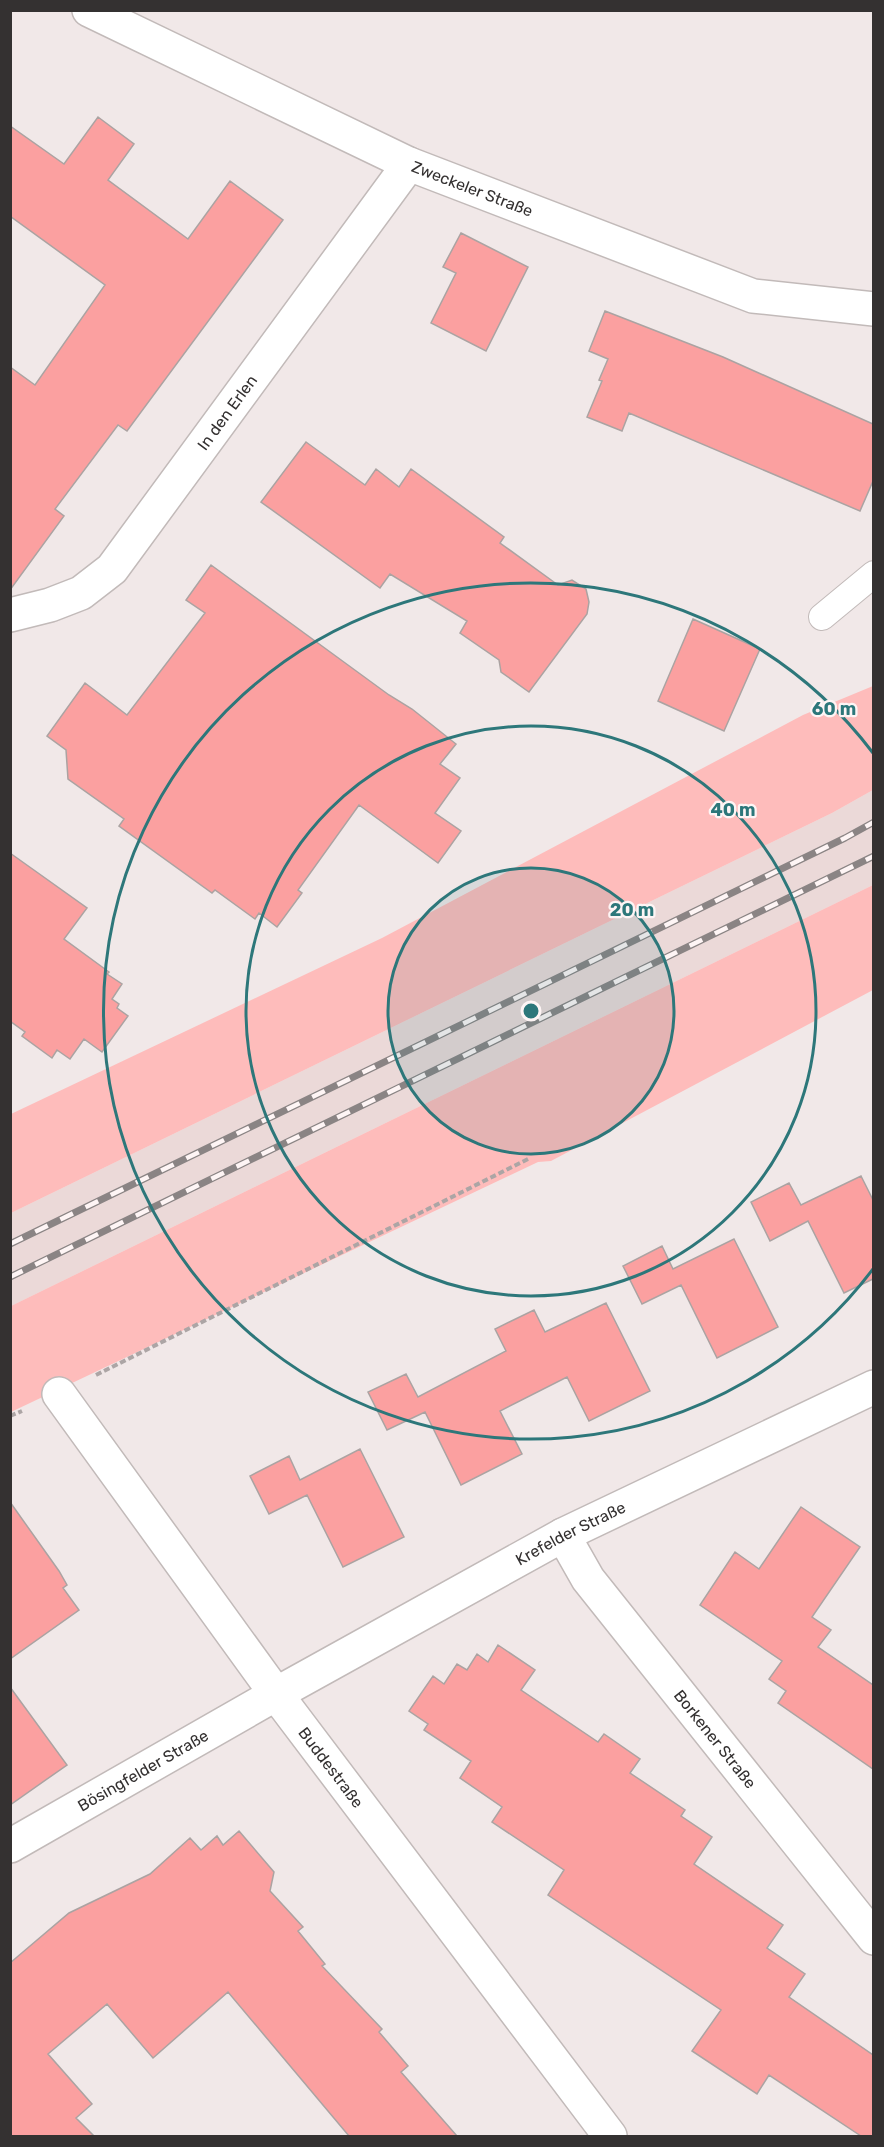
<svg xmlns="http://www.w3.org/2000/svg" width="884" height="2147" viewBox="0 0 884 2147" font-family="Rubik,sans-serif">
	<rect width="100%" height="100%" fill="#f1e8e8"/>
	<path fill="#ebd9d8" d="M 873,790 L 873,885 L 11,1306 L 11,1213 L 832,813 Z"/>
	<path fill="#febcbb" d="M 873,686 L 873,790 L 832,813 L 11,1213 L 11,1114 L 382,938 L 803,715 Z
		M 873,885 L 873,990 L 551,1161 L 538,1162 L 11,1412 L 11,1306 Z"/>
	<path fill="#fba0a0" stroke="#aba3a2" stroke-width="1.5" d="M 98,117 L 134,144 L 108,180 L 188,239 L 230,181 L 283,220 L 127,431 L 118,425 L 55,509 L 64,516 L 10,590 L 10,367 L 35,385 L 105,285 L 10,216 L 10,126 L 64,164 Z
		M 461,233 L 528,267 L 486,351 L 431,323 L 456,273 L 443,267 Z
		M 605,311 L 723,357 L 873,424 L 873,481 L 860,511 L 629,413 L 622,431 L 587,417 L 602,381 L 599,380 L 608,359 L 589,351 Z
		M 306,442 L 365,485 L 376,469 L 399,487 L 411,469 L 504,537 L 500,543 L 558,585 L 572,580 L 586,589 L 589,602 L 587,614 L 529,692 L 501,672 L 499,660 L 460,633 L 467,621 L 390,574 L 380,588 L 261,502 Z
		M 211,565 L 389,695 L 412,709 L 456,744 L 440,764 L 460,778 L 435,813 L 461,831 L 438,863 L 359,805 L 298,890 L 302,893 L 277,927 L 259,913 L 255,919 L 215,890 L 212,893 L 119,826 L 124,819 L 68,779 L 66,750 L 47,736 L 85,683 L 127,715 L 205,613 L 186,600 Z
		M 693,619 L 760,649 L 724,731 L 658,701 Z
		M 10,853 L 87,908 L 64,939 L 109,972 L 107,974 L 122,984 L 112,999 L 119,1004 L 117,1008 L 128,1016 L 102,1052 L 84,1039 L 70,1059 L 57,1050 L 52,1058 L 22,1036 L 25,1032 L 10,1021 Z
		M 861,1176 L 873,1200 L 873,1279 L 844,1293 L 808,1221 L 770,1241 L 751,1202 L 789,1183 L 801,1205 Z
		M 734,1239 L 778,1327 L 717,1358 L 681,1285 L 642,1304 L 623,1266 L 662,1246 L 673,1269 Z
		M 606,1303 L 650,1391 L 589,1421 L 567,1377 L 500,1411 L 522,1454 L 461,1485 L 425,1412 L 387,1430 L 368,1392 L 406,1374 L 418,1397 L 506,1351 L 495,1329 L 534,1310 L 545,1332 Z
		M 360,1449 L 404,1537 L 343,1567 L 307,1495 L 269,1514 L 250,1476 L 289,1456 L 300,1480 Z
		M 10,1502 L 59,1571 L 67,1585 L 63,1588 L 79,1610 L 10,1659 Z
		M 801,1507 L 860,1547 L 812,1617 L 831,1630 L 818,1647 L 873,1685 L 873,1769 L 778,1703 L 786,1691 L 769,1679 L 782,1661 L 700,1605 L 735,1552 L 759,1569 Z
		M 498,1645 L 535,1670 L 521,1690 L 598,1742 L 604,1734 L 640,1759 L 630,1773 L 685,1810 L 681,1816 L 712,1837 L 694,1864 L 783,1925 L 767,1948 L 805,1974 L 789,1997 L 873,2055 L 873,2136 L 861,2136 L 769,2075 L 757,2094 L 692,2051 L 721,2010 L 548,1895 L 564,1870 L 492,1822 L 502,1807 L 460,1778 L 471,1761 L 424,1730 L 428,1724 L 409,1711 L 433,1676 L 444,1684 L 457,1664 L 467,1670 L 477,1654 L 488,1662 Z
		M 10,1687 L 67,1765 L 10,1805 Z
		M 239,1831 L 274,1872 L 270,1891 L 303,1927 L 298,1931 L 325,1964 L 322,1966 L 382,2029 L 379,2032 L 408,2066 L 401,2072 L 457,2136 L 349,2136 L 228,1992 L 153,2058 L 107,2004 L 48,2054 L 92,2104 L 76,2118 L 94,2136 L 10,2136 L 10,1963 L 69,1913 L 150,1874 L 190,1838 L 201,1850 L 217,1836 L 223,1845 Z"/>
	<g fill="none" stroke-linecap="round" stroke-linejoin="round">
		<g stroke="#c2bab9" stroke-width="28">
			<path id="service" d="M 822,617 L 874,574"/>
		</g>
		<g stroke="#c2bab9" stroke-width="36">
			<g id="minor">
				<path id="s1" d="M 89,10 L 409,164 L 753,296 L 874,309"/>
				<path id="s2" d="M 10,615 L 50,605 L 81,593 L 112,569 L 409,164"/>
				<path id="s3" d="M 59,1394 L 276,1694 L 610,2136"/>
				<path id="s4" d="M 563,1535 L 588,1579 L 874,1938"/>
				<path id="s5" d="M 10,1846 L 276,1694 L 563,1535 L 874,1387"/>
			</g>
		</g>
		<path stroke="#aca5a5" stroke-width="4" stroke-dasharray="6 3" stroke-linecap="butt" d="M 96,1375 L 530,1158
			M 10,1416 L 22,1411"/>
		<use href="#service" stroke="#fff" stroke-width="26"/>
		<use href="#minor" stroke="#fff" stroke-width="33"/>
		<g stroke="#8a8484" stroke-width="7">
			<path id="rail" d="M 10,1244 L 845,838 L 874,822
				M 10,1277 L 874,856"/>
		</g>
		<use href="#rail" stroke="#fef5f5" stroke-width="4.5" stroke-dasharray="14" stroke-linecap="butt"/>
	</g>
	<circle cx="531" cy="1011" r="143" fill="#2d777a" fill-opacity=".12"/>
	<g fill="none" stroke="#2d777a" stroke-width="3">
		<circle cx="531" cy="1011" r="143"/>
		<circle cx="531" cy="1011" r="285"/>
		<path d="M873 1269A428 428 0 1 1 873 753"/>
	</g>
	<g text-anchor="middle" stroke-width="4.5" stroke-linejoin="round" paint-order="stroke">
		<g font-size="16" fill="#343131" stroke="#fef5f5">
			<text dy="6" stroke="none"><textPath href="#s1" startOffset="423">Zweckeler Straße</textPath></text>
			<text dy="6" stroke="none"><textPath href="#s2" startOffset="308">In den Erlen</textPath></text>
			<text dy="6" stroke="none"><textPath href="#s5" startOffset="642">Krefelder Straße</textPath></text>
			<text dy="6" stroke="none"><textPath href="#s4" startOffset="255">Borkener Straße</textPath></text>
			<text dy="6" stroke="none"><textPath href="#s3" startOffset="462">Buddestraße</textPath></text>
			<text dy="6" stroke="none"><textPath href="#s5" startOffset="153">Bösingfelder Straße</textPath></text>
		</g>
	</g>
	<circle cx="531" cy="1011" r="9" fill="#2d777a" stroke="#fef5f5" stroke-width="3"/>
	<g font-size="18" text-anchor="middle" font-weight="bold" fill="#2d777a" stroke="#fef5f5" stroke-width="4.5" stroke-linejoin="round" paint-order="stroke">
		<text x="834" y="715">60 m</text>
		<text x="733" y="816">40 m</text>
		<text x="632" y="916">20 m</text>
	</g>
	<rect width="884" height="2147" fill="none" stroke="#343131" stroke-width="24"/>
</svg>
